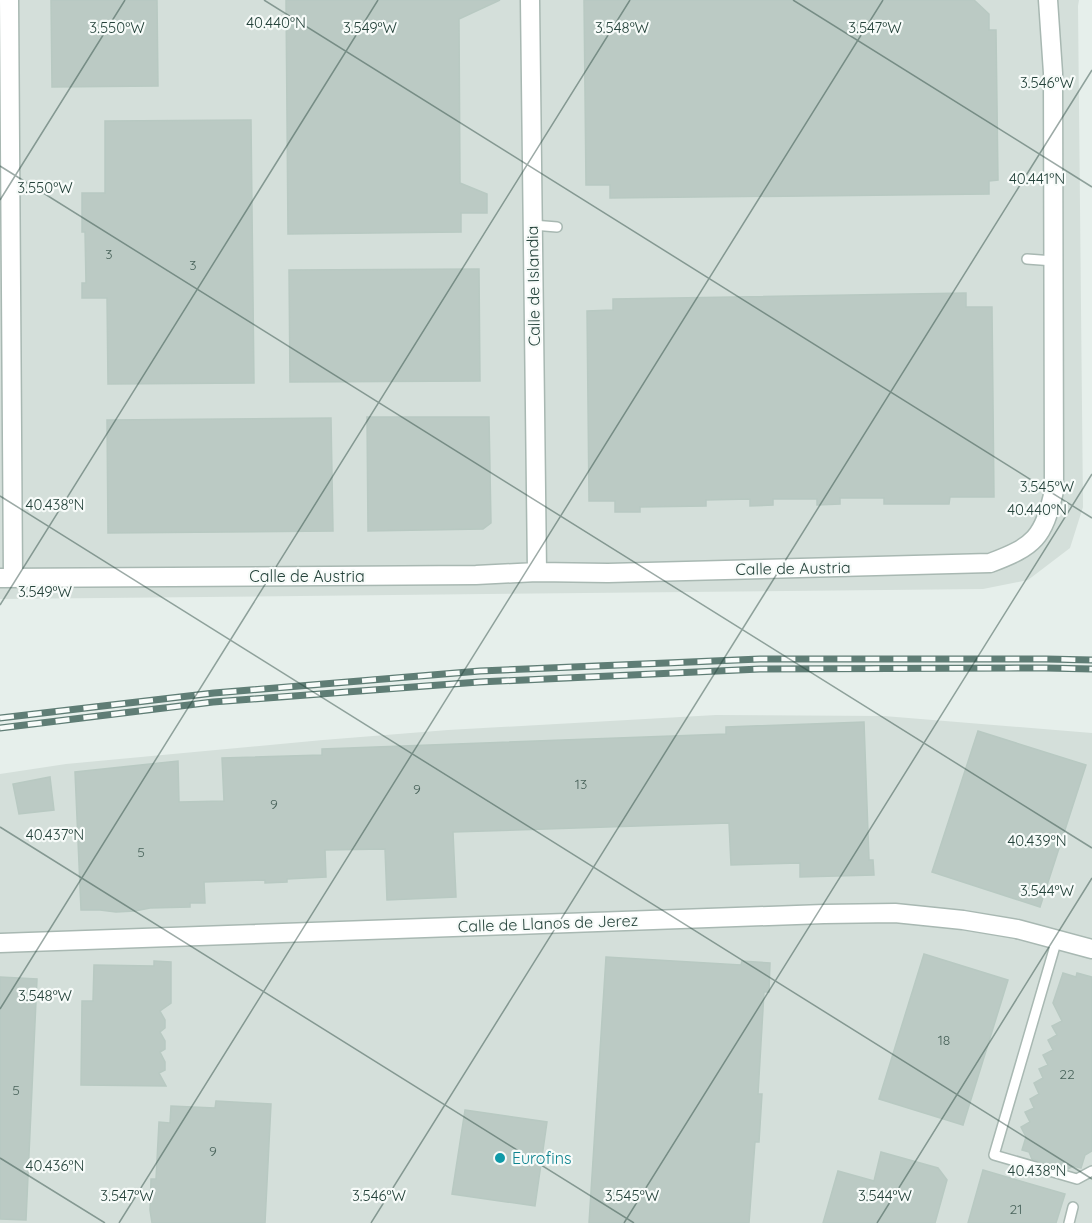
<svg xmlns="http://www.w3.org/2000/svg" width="1092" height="1223" viewBox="0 0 1092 1223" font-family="Quicksand,sans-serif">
	<rect width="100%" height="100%" fill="#e6efeb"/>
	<path fill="#d4dfda" d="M 0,0 L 1079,0 L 1078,6 L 1083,507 L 1070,548 L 1028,580 L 983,589 L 0,599 Z
		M 716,715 L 884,716 L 1092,733 L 1092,1223 L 0,1223 L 0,774 L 66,764 L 323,740 L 448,730 Z"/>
	<path fill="#bbcac4" stroke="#b8c9c2" stroke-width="1.5" d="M 51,0 L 157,0 L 158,86 L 52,87 Z
		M 286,0 L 500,0 L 459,19 L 460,183 L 487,194 L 487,213 L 461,213 L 461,232 L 288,234 Z
		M 584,0 L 974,0 L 989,14 L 989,30 L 996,30 L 998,180 L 989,181 L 989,194 L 610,198 L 610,185 L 586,185 Z
		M 251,120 L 254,383 L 108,384 L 107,298 L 82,298 L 82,283 L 86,283 L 85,232 L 82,232 L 82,193 L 105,193 L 105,121 Z
		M 479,269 L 480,381 L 290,382 L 289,270 Z
		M 966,293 L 966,307 L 992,307 L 994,497 L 950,497 L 949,504 L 884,504 L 884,498 L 840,498 L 840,504 L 817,505 L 817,499 L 773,499 L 773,505 L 750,506 L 750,499 L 706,500 L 706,506 L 640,507 L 640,512 L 615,512 L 615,501 L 589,501 L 587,311 L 613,310 L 613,299 Z
		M 367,417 L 489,417 L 491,523 L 483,529 L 368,531 Z
		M 331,418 L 333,531 L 108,533 L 107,420 Z
		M 864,722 L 869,860 L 873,860 L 874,875 L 800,877 L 800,863 L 731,865 L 729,823 L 453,832 L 456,897 L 387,900 L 385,849 L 325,850 L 326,877 L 287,879 L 287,882 L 265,883 L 265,880 L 204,882 L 205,903 L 190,903 L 190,907 L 150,908 L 135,911 L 116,912 L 100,910 L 81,910 L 75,772 L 178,761 L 179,802 L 224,801 L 222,758 L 322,755 L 322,749 L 726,734 L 726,727 Z
		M 978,731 L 1086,765 L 1040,907 L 932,872 Z
		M 50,777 L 54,810 L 19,814 L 13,784 Z
		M 924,954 L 1008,980 L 963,1125 L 879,1099 Z
		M 606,957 L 741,965 L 742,961 L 770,963 L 769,992 L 764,992 L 758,1094 L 762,1094 L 759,1142 L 755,1142 L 749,1223 L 589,1223 Z
		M 154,961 L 171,962 L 171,1003 L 160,1011 L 165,1020 L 165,1028 L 160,1032 L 165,1041 L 165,1049 L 160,1052 L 165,1062 L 165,1070 L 159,1073 L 166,1086 L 81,1085 L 82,1001 L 93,1001 L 94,965 L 154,966 Z
		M 1063,973 L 1076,977 L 1077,973 L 1092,977 L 1092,1151 L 1085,1155 L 1081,1168 L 1073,1166 L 1068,1169 L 1032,1159 L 1029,1152 L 1022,1150 L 1026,1137 L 1021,1127 L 1030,1122 L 1025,1112 L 1034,1108 L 1030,1099 L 1039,1094 L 1034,1083 L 1043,1078 L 1039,1069 L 1048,1065 L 1043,1055 L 1053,1050 L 1048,1040 L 1057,1035 L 1052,1026 L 1062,1021 L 1053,1003 Z
		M 0,977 L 37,979 L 26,1220 L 0,1219 Z
		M 216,1101 L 271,1104 L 265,1223 L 152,1223 L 150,1210 L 151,1179 L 156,1179 L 159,1122 L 170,1123 L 171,1106 L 215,1108 Z
		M 465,1110 L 547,1122 L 535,1206 L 452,1194 Z
		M 881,1152 L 938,1168 L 947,1180 L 935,1223 L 823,1223 L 838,1171 L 874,1181 Z
		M 983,1170 L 1065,1194 L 1056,1223 L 968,1223 Z"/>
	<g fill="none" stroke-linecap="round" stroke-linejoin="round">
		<g stroke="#a8b8b2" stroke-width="12">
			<path id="lane" d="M 533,225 L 557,227
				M 1027,259 L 1054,261
				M 1057,939 L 994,1155 L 1077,1179 L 1092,1171
				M 1069,1223 L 1073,1207"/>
		</g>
		<g stroke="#a8b8b2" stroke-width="21">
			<path id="street" d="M 9,0 L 13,578
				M 530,0 L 537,572
				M 0,578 L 476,575 L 537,572 L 608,573 L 990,563 C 1035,546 1043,538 1054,491 L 1053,73 L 1048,0
				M 0,943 L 824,914 L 895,913 L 963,920 L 1017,929 L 1092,949"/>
		</g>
		<use href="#lane" stroke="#fff" stroke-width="9"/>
		<use href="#street" stroke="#fff" stroke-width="18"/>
		<g stroke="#5f7d75" stroke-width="7">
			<path id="rail" d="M 0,718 L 214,693 L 480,671 L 760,659 L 1046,659 L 1092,660
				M 0,728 L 213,702 L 479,682 L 760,669 L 1045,668 L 1092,669"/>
		</g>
		<use href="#rail" stroke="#f7fbf9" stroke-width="4.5" stroke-dasharray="14" stroke-linecap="butt"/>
	</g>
	<path fill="none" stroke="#24423a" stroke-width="1.5" stroke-opacity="0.45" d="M 264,0 L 1092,518M 793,0 L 1092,187M 0,166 L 1092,848M 0,200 L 125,0M 0,496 L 1092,1179M 0,605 L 378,0M 0,827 L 634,1223M 0,1009 L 630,0M 0,1158 L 105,1223M 119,1223 L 883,0M 371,1223 L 1092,70M 624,1223 L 1092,474M 877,1223 L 1092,878"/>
	<circle fill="#0f9aa8" stroke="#f7fbf9" stroke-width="2" cx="500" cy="1158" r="6"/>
	<g text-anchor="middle" stroke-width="4.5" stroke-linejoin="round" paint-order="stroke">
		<g font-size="14" fill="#4a645c">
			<text x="109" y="259">3</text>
			<text x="193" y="270">3</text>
			<text x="581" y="789">13</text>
			<text x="417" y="794">9</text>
			<text x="274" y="809">9</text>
			<text x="141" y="857">5</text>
			<text x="944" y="1045">18</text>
			<text x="1067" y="1079">22</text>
			<text x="16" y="1095">5</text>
			<text x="213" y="1156">9</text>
			<text x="1016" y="1214">21</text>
		</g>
		<g font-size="16" fill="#24423a" stroke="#f7fbf9">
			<text transform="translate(533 286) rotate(-91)" y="6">Calle de Islandia</text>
			<text transform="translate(793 568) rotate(-1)" y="6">Calle de Austria</text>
			<text x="307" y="582">Calle de Austria</text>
			<text transform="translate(548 923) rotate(-2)" y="6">Calle de Llanos de Jerez</text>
		</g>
		<g font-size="16" fill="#0d838f" stroke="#f7fbf9" text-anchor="start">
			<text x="512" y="1164">Eurofins</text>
		</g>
	</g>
	<g font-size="15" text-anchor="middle" fill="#24423a" stroke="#f7fbf9" stroke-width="4.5" stroke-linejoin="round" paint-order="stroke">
		<text x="276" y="28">40.440°N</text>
		<text x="117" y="33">3.550°W</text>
		<text x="370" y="33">3.549°W</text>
		<text x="622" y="33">3.548°W</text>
		<text x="875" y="33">3.547°W</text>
		<text x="1047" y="88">3.546°W</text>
		<text x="1037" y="184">40.441°N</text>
		<text x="45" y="193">3.550°W</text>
		<text x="1047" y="492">3.545°W</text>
		<text x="55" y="510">40.438°N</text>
		<text x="1037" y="515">40.440°N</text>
		<text x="45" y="597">3.549°W</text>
		<text x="55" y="840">40.437°N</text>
		<text x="1037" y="846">40.439°N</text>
		<text x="1047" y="896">3.544°W</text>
		<text x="45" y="1001">3.548°W</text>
		<text x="55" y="1171">40.436°N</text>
		<text x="1037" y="1176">40.438°N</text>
		<text x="127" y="1201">3.547°W</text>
		<text x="379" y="1201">3.546°W</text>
		<text x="632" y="1201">3.545°W</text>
		<text x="885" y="1201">3.544°W</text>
	</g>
</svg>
